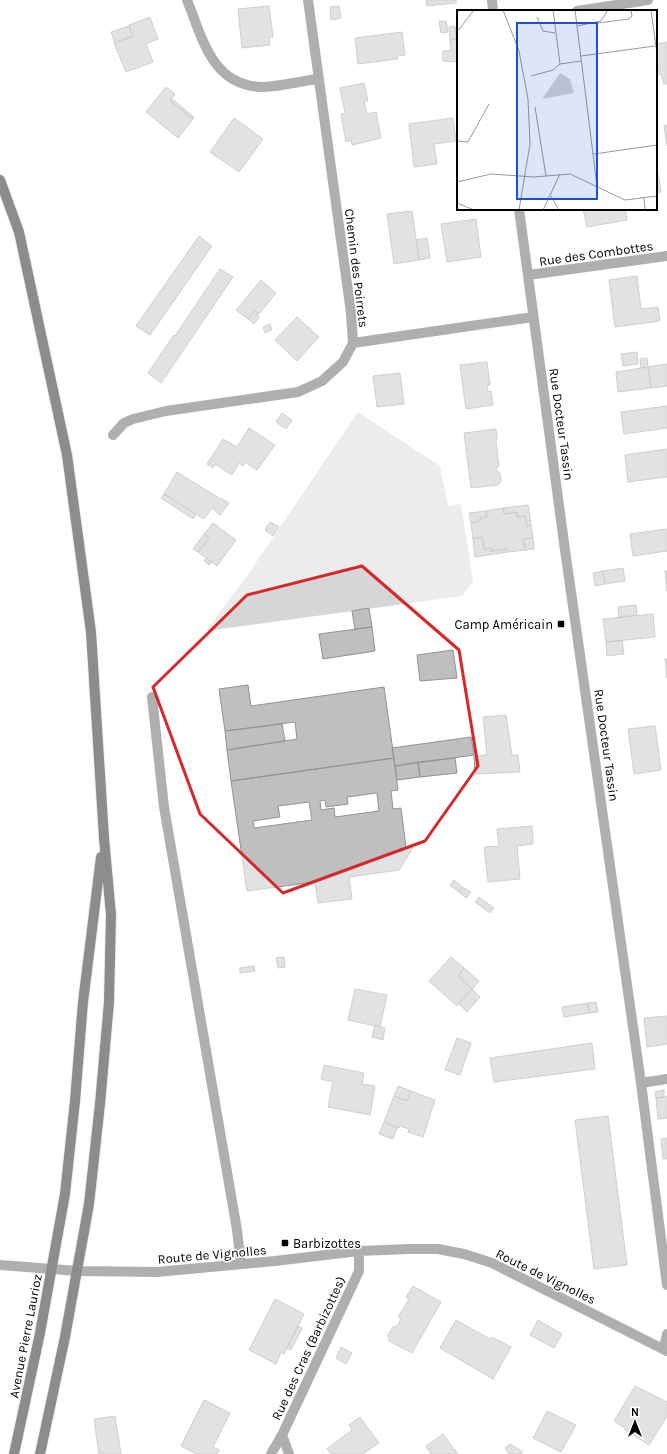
<svg xmlns="http://www.w3.org/2000/svg" width="667" height="1454" viewBox="0 0 667 1454" font-family="Karla,sans-serif">
	<rect width="100%" height="100%" fill="#fff"/>
	<path fill="#d6d6d6" d="M 358,412 L 440,466 L 448,506 L 461,504 L 473,582 L 462,596 L 206,631 L 251,570 Z"/>
	<path fill="#bfbfbf" stroke="#939393" fill-rule="evenodd" d="M 426,0 L 456,0 L 456,3 L 427,6 Z
		M 269,6 L 273,37 L 269,37 L 270,45 L 242,48 L 238,9 Z
		M 339,6 L 341,18 L 331,20 L 330,7 Z
		M 150,17 L 158,39 L 146,44 L 153,62 L 126,72 L 114,43 L 133,36 L 129,25 Z
		M 439,21 L 446,21 L 448,32 L 441,33 Z
		M 129,26 L 133,36 L 115,43 L 111,32 Z
		M 455,26 L 456,39 L 450,40 L 449,27 Z
		M 402,32 L 405,55 L 397,56 L 398,59 L 358,64 L 355,38 Z
		M 456,39 L 458,39 L 458,62 L 443,61 L 443,51 L 451,50 L 450,40 Z
		M 667,42 L 667,84 L 664,84 L 661,74 L 658,74 L 656,44 Z
		M 364,83 L 368,101 L 364,101 L 367,114 L 376,112 L 381,138 L 352,145 L 351,140 L 346,142 L 341,114 L 345,113 L 340,88 Z
		M 166,87 L 175,94 L 170,101 L 193,119 L 178,138 L 146,112 Z
		M 172,99 L 194,117 L 193,119 L 170,101 Z
		M 234,118 L 263,139 L 239,172 L 210,152 Z
		M 453,118 L 456,141 L 434,144 L 437,164 L 414,167 L 409,124 Z
		M 667,125 L 667,146 L 664,126 Z
		M 656,173 L 658,173 L 661,192 L 656,193 Z
		M 583,209 L 625,209 L 627,220 L 587,227 Z
		M 412,211 L 419,260 L 394,264 L 387,214 Z
		M 476,219 L 481,257 L 447,262 L 441,224 Z
		M 199,236 L 212,246 L 150,335 L 136,326 Z
		M 427,238 L 430,258 L 419,260 L 416,240 Z
		M 220,269 L 233,277 L 161,383 L 148,373 L 174,335 L 175,336 Z
		M 637,276 L 641,309 L 658,307 L 660,321 L 615,327 L 609,280 Z
		M 261,280 L 276,293 L 259,314 L 255,311 L 248,319 L 236,310 Z
		M 255,311 L 258,313 L 257,314 L 259,317 L 254,324 L 248,319 Z
		M 297,317 L 319,337 L 297,361 L 275,340 Z
		M 270,324 L 272,330 L 265,333 L 263,327 Z
		M 637,352 L 638,364 L 623,366 L 621,354 Z
		M 647,358 L 648,367 L 641,368 L 640,359 Z
		M 487,362 L 490,385 L 487,386 L 488,392 L 491,391 L 493,405 L 466,409 L 460,365 Z
		M 667,364 L 667,386 L 651,388 L 648,367 Z
		M 648,367 L 651,388 L 618,392 L 616,372 Z
		M 400,373 L 404,404 L 377,407 L 373,376 Z
		M 667,406 L 667,428 L 624,434 L 621,412 Z
		M 282,413 L 292,420 L 286,429 L 276,422 Z
		M 249,428 L 275,445 L 257,470 L 245,462 L 243,466 L 239,463 L 232,475 L 215,464 L 213,468 L 207,464 L 223,439 L 237,447 Z
		M 496,429 L 497,440 L 496,441 L 499,466 L 496,467 L 497,471 L 500,473 L 501,481 L 498,485 L 471,488 L 464,433 Z
		M 667,449 L 667,477 L 628,482 L 625,455 Z
		M 177,472 L 219,498 L 204,519 L 164,494 Z
		M 164,494 L 196,514 L 193,519 L 161,498 Z
		M 221,498 L 229,503 L 220,515 L 213,509 Z
		M 528,505 L 531,525 L 527,526 L 525,516 L 517,517 L 517,512 L 504,514 L 503,508 Z
		M 503,508 L 504,514 L 517,512 L 517,517 L 525,516 L 527,526 L 531,525 L 533,538 L 523,539 L 525,550 L 508,552 L 507,549 L 491,551 L 491,548 L 484,549 L 482,537 L 473,539 L 471,523 L 480,521 L 480,518 L 487,517 L 486,511 Z
		M 486,511 L 487,517 L 480,518 L 480,521 L 471,523 L 469,513 Z
		M 270,522 L 279,527 L 273,536 L 265,530 Z
		M 213,523 L 236,540 L 217,566 L 198,552 L 209,538 L 204,534 Z
		M 667,529 L 667,551 L 633,556 L 630,534 Z
		M 204,534 L 209,538 L 198,552 L 193,549 Z
		M 482,537 L 484,549 L 491,548 L 491,551 L 507,549 L 508,552 L 475,557 L 473,539 Z
		M 533,538 L 534,549 L 525,550 L 523,539 Z
		M 206,558 L 212,562 L 209,565 L 204,561 Z
		M 623,568 L 625,581 L 605,584 L 603,571 Z
		M 603,571 L 605,584 L 595,586 L 593,573 Z
		M 665,571 L 667,571 L 667,591 Z
		M 636,605 L 637,615 L 619,617 L 618,607 Z
		M 369,608 L 372,627 L 355,629 L 352,611 Z
		M 653,614 L 655,637 L 606,642 L 603,619 Z
		M 372,627 L 375,651 L 323,659 L 319,634 Z
		M 622,640 L 624,654 L 607,656 L 606,642 Z
		M 453,650 L 457,678 L 420,681 L 417,655 Z
		M 665,659 L 667,659 L 667,678 Z
		M 248,685 L 251,706 L 384,687 L 394,758 L 231,781 L 227,750 L 297,739 L 295,722 L 225,731 L 219,689 Z
		M 506,715 L 512,755 L 518,755 L 520,772 L 475,774 L 474,756 L 487,755 L 483,717 Z
		M 282,724 L 285,741 L 227,750 L 225,731 Z
		M 655,726 L 661,770 L 634,774 L 628,729 Z
		M 471,737 L 474,755 L 395,766 L 392,748 Z
		M 394,758 L 398,790 L 391,791 L 393,809 L 401,808 L 406,847 L 414,846 L 399,870 L 349,877 L 352,899 L 318,903 L 315,882 L 247,891 L 231,781 ZM 377,793 L 379,811 L 335,817 L 334,808 L 321,810 L 320,801 L 325,800 L 326,807 L 348,804 L 347,797 ZM 309,802 L 312,820 L 254,828 L 253,821 L 280,817 L 278,806 Z
		M 455,758 L 457,773 L 420,777 L 418,762 Z
		M 418,762 L 420,777 L 397,780 L 395,766 Z
		M 532,826 L 533,844 L 517,846 L 520,879 L 488,882 L 484,847 L 499,846 L 497,829 Z
		M 454,880 L 462,887 L 459,892 L 450,885 Z
		M 462,887 L 471,892 L 466,898 L 459,892 Z
		M 479,897 L 494,908 L 490,913 L 475,902 Z
		M 284,957 L 285,967 L 278,968 L 276,958 Z
		M 451,957 L 464,968 L 458,976 L 472,989 L 457,1006 L 429,981 Z
		M 254,966 L 255,971 L 240,973 L 240,968 Z
		M 464,968 L 479,981 L 472,989 L 458,976 Z
		M 355,989 L 387,995 L 380,1027 L 348,1020 Z
		M 472,989 L 480,997 L 467,1012 L 459,1004 Z
		M 596,1002 L 598,1012 L 589,1013 L 588,1003 Z
		M 588,1003 L 589,1013 L 564,1017 L 562,1007 Z
		M 667,1016 L 667,1044 L 647,1047 L 644,1018 Z
		M 375,1025 L 385,1028 L 383,1040 L 372,1037 Z
		M 457,1038 L 471,1043 L 460,1075 L 445,1070 Z
		M 592,1043 L 595,1069 L 494,1082 L 490,1058 Z
		M 324,1065 L 364,1073 L 362,1084 L 375,1086 L 370,1115 L 328,1107 L 333,1082 L 321,1079 Z
		M 398,1086 L 411,1091 L 407,1101 L 394,1096 Z
		M 664,1090 L 664,1097 L 656,1098 L 655,1092 Z
		M 411,1091 L 435,1100 L 423,1137 L 408,1132 L 409,1129 L 400,1126 L 399,1128 L 384,1122 L 394,1096 L 407,1101 Z
		M 667,1096 L 667,1118 L 658,1119 L 656,1098 Z
		M 608,1116 L 627,1265 L 594,1269 L 575,1120 Z
		M 384,1122 L 397,1128 L 393,1139 L 379,1134 Z
		M 667,1138 L 667,1159 L 663,1159 L 661,1139 Z
		M 413,1286 L 441,1302 L 412,1353 L 389,1341 L 388,1335 L 393,1327 L 397,1326 L 401,1319 L 398,1317 L 409,1299 L 406,1297 Z
		M 275,1299 L 304,1314 L 284,1354 L 281,1352 L 276,1364 L 249,1350 Z
		M 456,1320 L 490,1339 L 492,1337 L 511,1347 L 493,1379 L 440,1348 Z
		M 538,1320 L 562,1334 L 554,1348 L 530,1335 Z
		M 298,1326 L 302,1328 L 291,1350 L 287,1348 Z
		M 341,1347 L 352,1353 L 346,1364 L 336,1358 Z
		M 635,1386 L 667,1402 L 667,1416 L 649,1445 L 625,1430 L 625,1428 L 614,1421 Z
		M 204,1400 L 230,1413 L 213,1447 L 219,1450 L 217,1454 L 196,1454 L 181,1446 Z
		M 547,1411 L 576,1425 L 561,1452 L 533,1438 Z
		M 115,1416 L 121,1454 L 99,1454 L 94,1419 Z
		M 360,1417 L 379,1443 L 363,1454 L 331,1454 L 327,1449 L 352,1430 L 349,1425 Z
		M 443,1434 L 458,1454 L 431,1454 L 426,1446 Z
		M 510,1444 L 523,1452 L 520,1454 L 509,1454 L 505,1448 Z"/>
	<g fill="none" stroke-linecap="round" stroke-linejoin="round">
		<g stroke="#dbdbdb" stroke-width="12">
			<path id="major" d="M 0,180 L 19,232 L 67,455 L 91,632 L 104,838 L 111,915 L 109,1002 L 100,1104 L 89,1204 L 65,1337 L 40,1454
				M 14,1454 L 40,1333 L 65,1194 L 75,1101 L 83,1002 L 101,857"/>
		</g>
		<path stroke="#4f4f4f" stroke-width="10" d="M 187,0 C 203,39 212,87 264,87 C 282,86 301,81 318,79
			M 492,0 L 493,11
			M 577,11 L 648,0
			M 519,209 L 565,550 L 641,1083 L 667,1285
			M 528,275 L 667,256
			M 353,343 L 533,317
			M 113,435 L 124,423 L 133,419 L 166,411 L 298,392 L 322,381 L 343,362 L 353,343 L 351,313 L 308,0
			M 152,697 L 164,807 L 237,1230 L 241,1264
			M 641,1083 L 667,1079
			M 0,1265 L 78,1271 L 157,1272 L 275,1261 L 359,1251 L 409,1249 L 438,1249 L 464,1254 L 492,1263 L 667,1351
			M 664,1349 L 667,1334
			M 282,1435 L 289,1454
			M 271,1454 L 282,1435 L 359,1271 L 359,1251"/>
		<use href="#major" stroke="#000" stroke-width="10"/>
	</g>
	<path d="M0 0H667V1454H0ZM 362,566 L 459,650 L 478,766 L 425,841 L 283,893 L 200,814 L 153,687 L 247,595 Z" fill="#fff" fill-opacity=".55" fill-rule="evenodd"/>
	<path fill="none" stroke="#d62828" stroke-width="3" stroke-linejoin="round" d="M 362,566 L 459,650 L 478,766 L 425,841 L 283,893 L 200,814 L 153,687 L 247,595 Z"/>
	<g fill="#000" stroke="#fff" stroke-width="1.5">
		<rect x="557" y="620" width="8" height="8" rx="2"/>
		<rect x="281" y="1239" width="8" height="8" rx="2"/>
	</g>
	<g text-anchor="middle" stroke-width="3" stroke-linejoin="round" paint-order="stroke">
		<g font-size="13" fill="#000" stroke="#fff">
			<text transform="translate(596 253) rotate(-8)" y="5">Rue des Combottes</text>
			<text transform="translate(357 268) rotate(83)" y="5">Chemin des Poirrets</text>
			<text transform="translate(562 424) rotate(82)" y="5">Rue Docteur Tassin</text>
			<text transform="translate(607 745) rotate(82)" y="5">Rue Docteur Tassin</text>
			<text transform="translate(212 1254) rotate(-5)" y="5">Route de Vignolles</text>
			<text transform="translate(546 1276) rotate(26)" y="5">Route de Vignolles</text>
			<text transform="translate(25 1336) rotate(-79)" y="5">Avenue Pierre Laurioz</text>
			<text transform="translate(308 1348) rotate(-65)" y="5">Rue des Cras (Barbizottes)</text>
		</g>
		<g font-size="13" fill="#000" stroke="#fff" text-anchor="end">
			<text x="553" y="629">Camp Américain</text>
			<text x="293" y="1248" text-anchor="start">Barbizottes</text>
		</g>
	</g>
	<g transform="translate(457 10)">
		<rect width="200" height="200" fill="#fff"/>
		<path d="M 103,63 L 113,69 L 117,83 L 85,89 Z" fill="#d6d6d6"/>
		<path fill="none" stroke="#999" stroke-width="1" d="M 46,0 L 62,41 L 71,89 L 73,134 L 62,200M 118,0 L 140,176M 194,0 L 200,44M 80,7 L 86,21 L 98,23M 141,13 L 172,9 L 175,6 L 174,0M 120,16 L 144,11 L 151,0M 0,22 L 17,0M 124,46 L 198,36M 103,54 L 124,51M 74,66 L 96,60 L 103,54 L 96,0M 78,97 L 89,166M 0,131 L 11,132 L 32,94M 137,144 L 200,135M 0,172 L 34,164 L 77,167 L 113,164 L 168,190 L 200,186M 94,186 L 102,200M 187,188 L 188,200M 0,193 L 17,200M 86,200 L 103,164"/>
		<path fill="#1d4ed8" fill-opacity="0.15" stroke="#1d4ed8" stroke-width="2" d="M 60,13 L 140,13 L 140,189 L 60,189 Z"/>
		<rect width="200" height="200" fill="none" stroke="#000" stroke-width="2"/>
	</g>
	<g transform="translate(635 1422)" stroke="#ffffff" stroke-width="3" paint-order="stroke">
	<path d="M0-3L7 15L0 10L-7 15Z" fill="#000000"/>
	<text y="-6" font-size="11" font-weight="bold" text-anchor="middle" fill="#000000">N</text>
	</g>
</svg>
